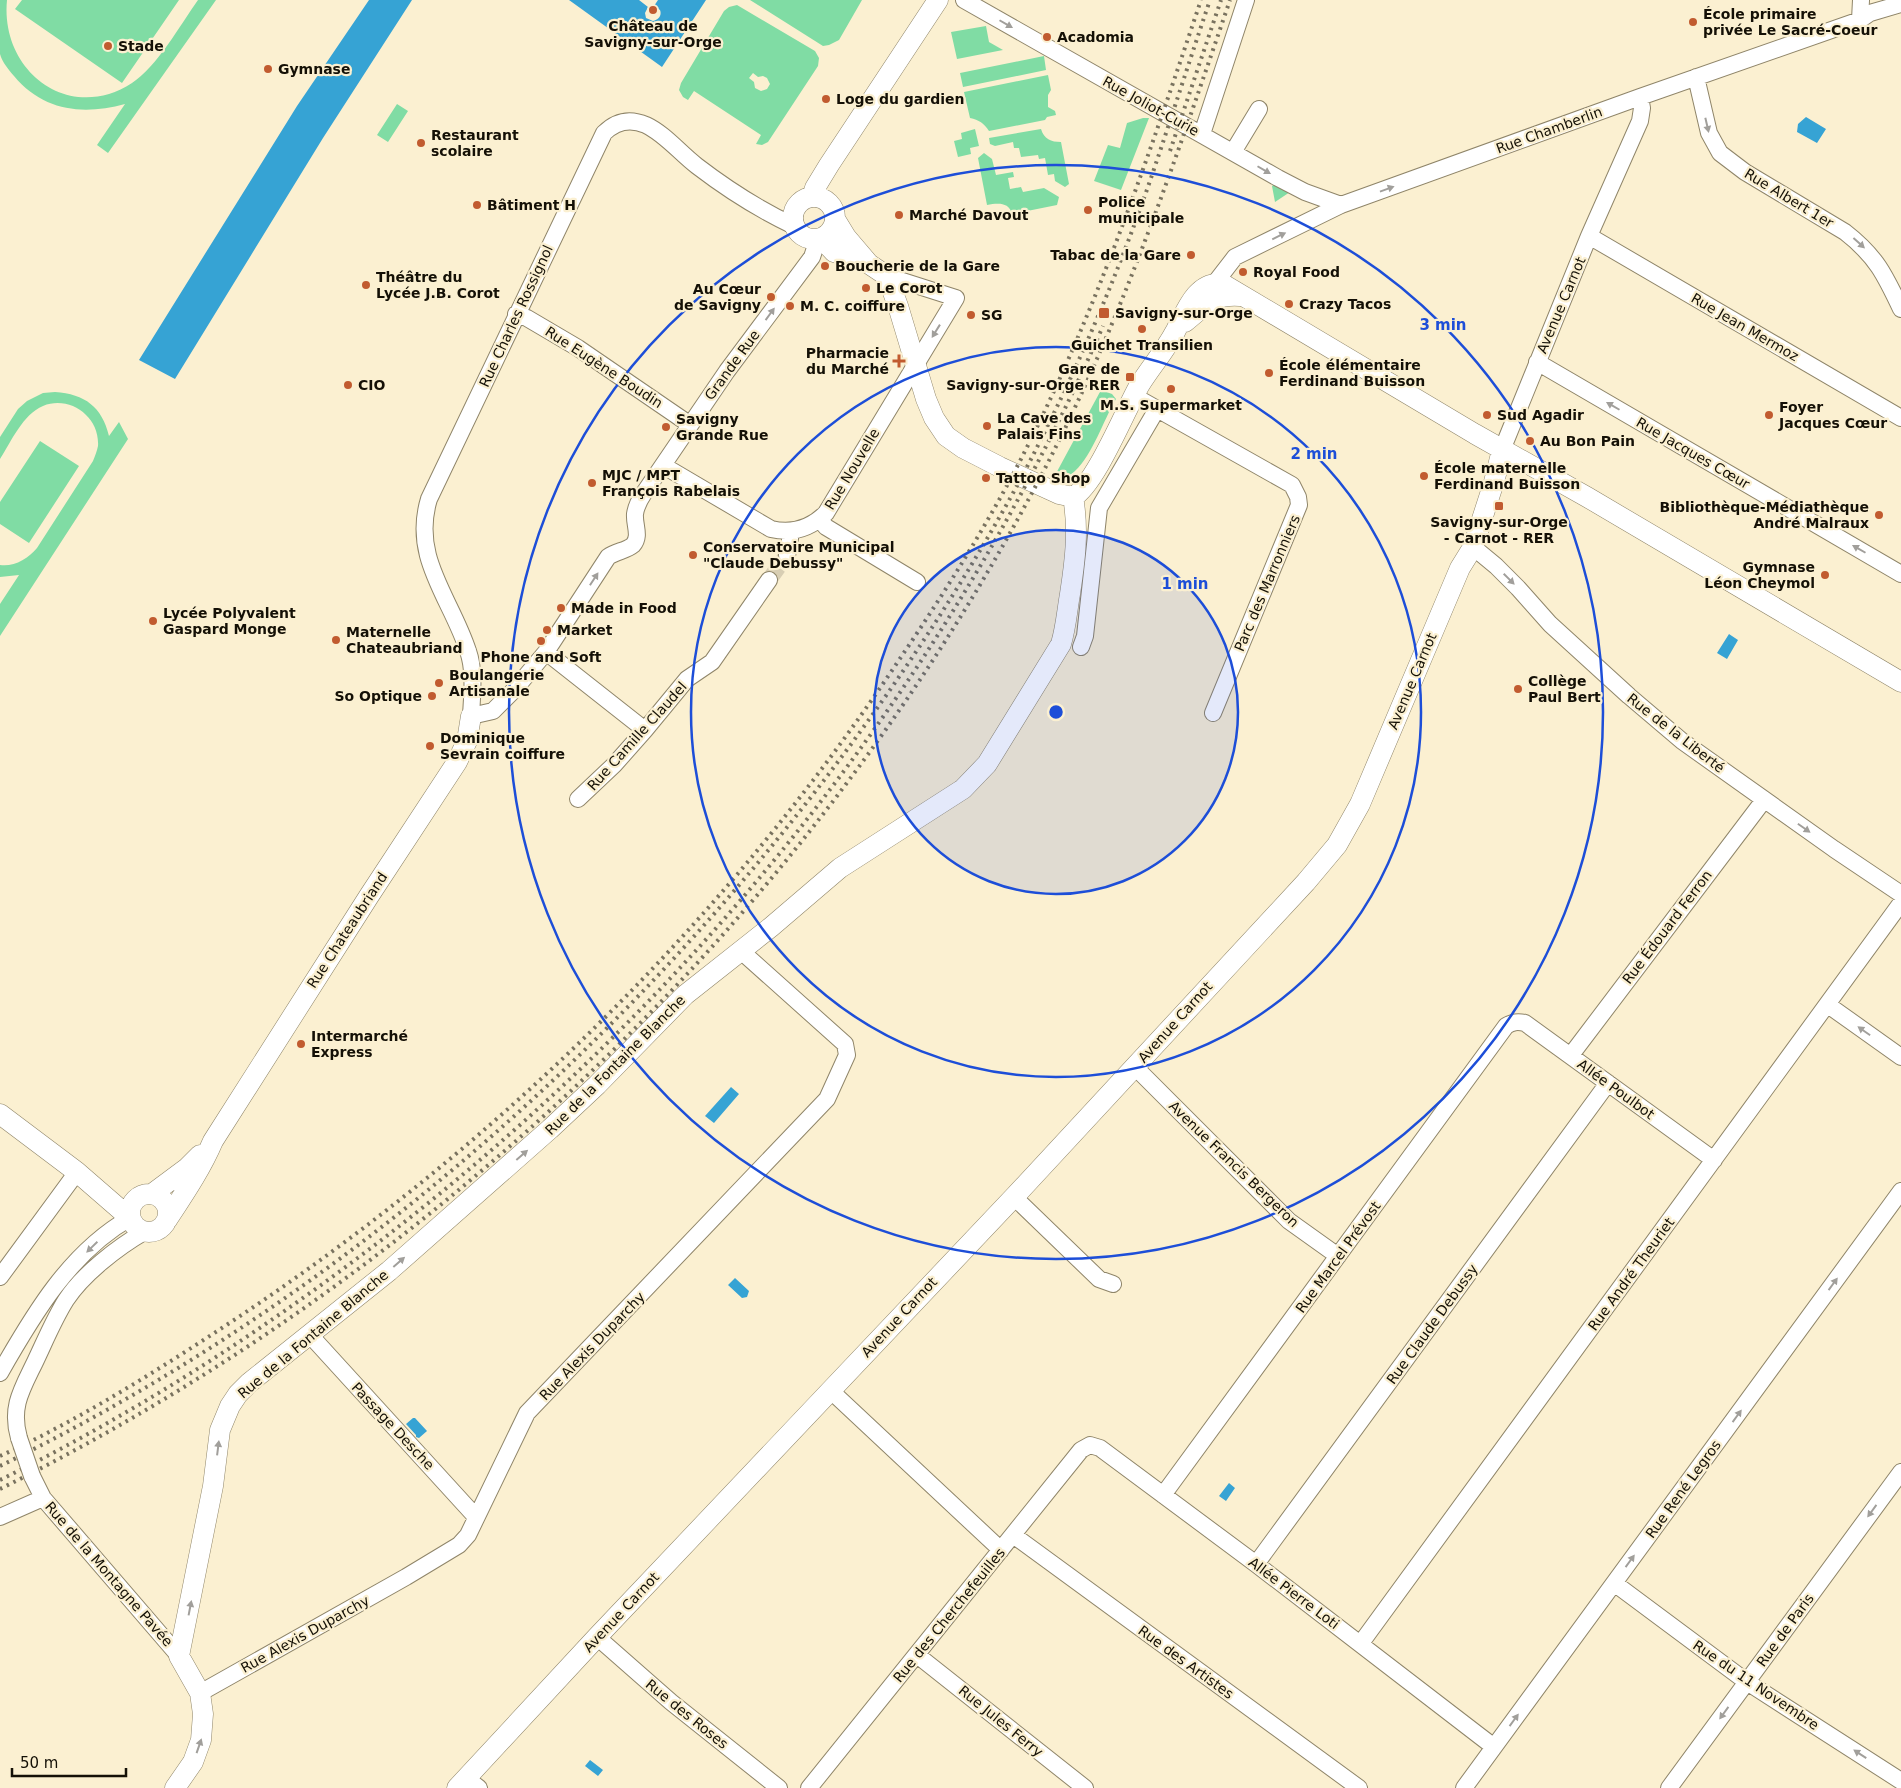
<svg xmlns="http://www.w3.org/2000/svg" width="1901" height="1788" viewBox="0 0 1901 1788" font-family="'DejaVu Sans',sans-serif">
	<rect width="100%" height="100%" fill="#fbf0d1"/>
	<path fill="#80dca4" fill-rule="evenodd" d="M 0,0 L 7,0 C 0,71 69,124 132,83 C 156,68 181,24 198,0 L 216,0 L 108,153 L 97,145 L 125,104 C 84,115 44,112 14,76 C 9,70 2,62 0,54 C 0,39 0,15 0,0 Z
		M 22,0 L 179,0 L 122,83 L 15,9 Z
		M 750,0 L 862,0 L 839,40 L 829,45 L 823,46 Z
		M 737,5 L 815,51 L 819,58 L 818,66 L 768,142 L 762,145 L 756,144 L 761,135 L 694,91 L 688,100 L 683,97 L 679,90 L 681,83 L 724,11 L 729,7 ZM 753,73 L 758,77 L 763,76 L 767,78 L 770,84 L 767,89 L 761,91 L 755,88 L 754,82 L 749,78 Z
		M 986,26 L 989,42 L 1003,50 L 957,59 L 951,32 Z
		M 1044,56 L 1046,70 L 963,87 L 960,73 Z
		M 1048,75 L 1051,90 L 1048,95 L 1048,107 L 1055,111 L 1056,115 L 1047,117 L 1045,120 L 989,131 C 984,123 979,120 970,118 L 964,92 Z
		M 397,104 L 408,111 L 388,142 L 377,135 Z
		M 1143,118 L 1149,118 L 1121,190 L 1094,181 L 1108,145 L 1120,148 L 1127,123 Z
		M 975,129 L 979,146 L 970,148 L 971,154 L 958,157 L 954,141 L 962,139 L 961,133 Z
		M 1041,129 C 1044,139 1051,142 1061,142 L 1069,184 L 1065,187 L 1055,181 L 1054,174 L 1048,175 L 1045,158 L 1039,159 L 1038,155 L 1021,157 L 1019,148 L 1014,148 L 1013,142 L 995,146 L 990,144 L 989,138 Z
		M 984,153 L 992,159 L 996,175 L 1013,172 L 1014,177 L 1008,178 L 1010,189 L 1021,187 L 1023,192 L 1044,188 L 1059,197 L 1057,205 L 1012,214 C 1009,202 998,203 987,205 L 978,158 Z
		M 1276,183 L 1290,192 L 1275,202 L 1272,186 Z
		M 1101,390 L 1112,394 L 1116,399 C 1103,421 1093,454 1075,471 C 1069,477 1061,478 1053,479 Z
		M 55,392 C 85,394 102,407 109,436 L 119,422 L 128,439 L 0,636 L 0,604 L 19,575 L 0,577 L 0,565 C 14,567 28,559 37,548 L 93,461 C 95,456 97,451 98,446 C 100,417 70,395 43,406 C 23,414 11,442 0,459 L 0,437 L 18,409 L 27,401 L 43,393 Z
		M 40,441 L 79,466 L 29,543 L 0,524 L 0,502 Z"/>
	<path fill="#36a3d4" d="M 369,0 L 412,0 L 323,138 L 175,379 L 139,360 L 297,106 Z
		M 569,0 L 639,0 L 648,7 L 645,13 L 646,18 L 653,21 C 659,20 662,15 660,10 L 654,6 L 658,0 L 706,0 L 662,67 Z
		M 1806,117 L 1826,129 L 1817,143 L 1797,132 L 1798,124 Z
		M 1729,634 L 1738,640 L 1727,659 L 1717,653 Z
		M 731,1087 L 739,1094 L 714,1123 L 705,1116 Z
		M 735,1278 L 749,1291 L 747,1297 L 742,1298 L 728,1285 Z
		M 413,1418 L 415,1418 L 427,1431 L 419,1438 L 416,1437 L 416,1435 L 406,1424 Z
		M 1229,1483 L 1235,1488 L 1226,1501 L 1219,1496 Z
		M 590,1760 L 603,1770 L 598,1776 L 585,1766 Z"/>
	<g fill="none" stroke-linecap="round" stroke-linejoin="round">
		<path stroke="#d8ceb3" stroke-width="16" stroke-dasharray="16 8" stroke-linecap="butt" d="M 769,580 L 787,555"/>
		<g stroke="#8f8569" stroke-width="18">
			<path id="minor" d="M 964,0 L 1278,178 L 1305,192 L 1341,205
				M 1860,20 L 1861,0
				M 1696,77 L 1709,133 L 1720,153 L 1745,172 L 1845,232 C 1876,256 1885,275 1901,309
				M 1202,134 L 1246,0
				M 1233,152 L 1259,109
				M 794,226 C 760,210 727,189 697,166 C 680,153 665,134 646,125 C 630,118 616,121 604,133 L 429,499 C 411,558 451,598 468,651 C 475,671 472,695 471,716 L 493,711 L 515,689 L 546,652 L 608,557 C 616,551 626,551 633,545 C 641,536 634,525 635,514 C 636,507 640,499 644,493 L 727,371 L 812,257 L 818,239
				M 1589,236 L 1901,418
				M 1208,292 L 1235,257 L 1341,205 L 1640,97 L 1860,20 L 1870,13 L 1901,4
				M 516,314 L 527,318 L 578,348 L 689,424
				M 1537,362 L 1901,574
				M 1134,396 L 1292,485 L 1298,497 L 1299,505 L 1213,713
				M 1502,450 L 1589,236 L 1640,121 L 1642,108 L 1640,97
				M 669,469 L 771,529 C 792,534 810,529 826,513 L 956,298 L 887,276
				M 820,520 L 826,527 L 917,582
				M 1473,547 L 1496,566 L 1518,588 L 1550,624 L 1629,696 L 1682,741 L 1834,849 L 1901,894
				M 787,555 L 790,543 L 790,531
				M 1081,647 L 1085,636 L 1099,508 L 1157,409
				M 546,652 L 645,730
				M 578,799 L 614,765 L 645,730 L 687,679 L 712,662 L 769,580
				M 1828,1005 L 1901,1057
				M 1571,1055 L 1764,800
				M 1134,1066 L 1289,1221 L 1338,1256
				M 1014,1197 L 1099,1279 L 1113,1284
				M 0,1277 L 77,1172
				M 310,1335 L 476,1517
				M 0,1373 C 33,1315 70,1252 130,1218
				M 830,1390 L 1001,1550
				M 19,1438 C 10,1407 22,1389 35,1362 C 45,1341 54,1319 66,1300 C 83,1274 118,1247 144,1232
				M 32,1476 L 43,1498 L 179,1656
				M 1163,1495 L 1506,1026 C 1512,1022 1517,1021 1525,1023 L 1714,1160
				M 0,1517 L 43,1498
				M 1013,1535 L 1359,1788
				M 1256,1564 L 1608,1083
				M 1614,1583 L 1747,1682 L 1901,1781
				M 597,1637 L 671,1702 L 779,1788
				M 1361,1643 L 1901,903
				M 917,1655 L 1085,1788
				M 200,1693 L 406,1577 L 459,1545 L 468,1535 L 527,1413 L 827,1099 L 847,1055 L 845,1044 L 741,951
				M 466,1778 L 479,1788
				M 809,1788 L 1081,1450 L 1090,1445 L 1100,1448 L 1256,1564 L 1494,1747
				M 1464,1788 L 1901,1191
				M 1669,1788 L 1901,1472"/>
		</g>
		<g stroke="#8f8569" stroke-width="21">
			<path id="tertiary" d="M 812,197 L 815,188 L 829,165 L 938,0
				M793 218a21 21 0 1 1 42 0a21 21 0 1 1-42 0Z
				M 835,219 L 846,237 L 869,264 L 887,276 L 898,306 L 926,399 L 934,418 L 946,436 L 963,448 L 1000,467 L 1059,494 L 1073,497
				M 821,238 L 834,252 L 868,263
				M 1185,322 C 1205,306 1212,294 1240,296
				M 1073,497 C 1095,485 1125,411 1139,386 C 1150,368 1165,351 1175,332 C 1185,313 1196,280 1223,284 L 1475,434 L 1587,497 L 1901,682
				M 0,1114 L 77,1172 L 130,1218
				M130 1213a19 19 0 1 1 38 0a19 19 0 1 1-38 0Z
				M 152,1194 L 187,1168 L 200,1155
				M 167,1220 C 184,1194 201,1169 213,1141 L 369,896 L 457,762 L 467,741 L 471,716
				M 175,1788 L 193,1762 L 201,1740 L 203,1714 L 200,1693 L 179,1656 L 213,1486 L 220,1430 L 230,1406 L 238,1394 L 249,1383 L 389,1271 L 550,1129 L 597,1085 L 685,995 L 771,927 L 840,868 L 963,789 L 987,764 L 1061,644 C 1066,627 1067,611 1070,594 C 1075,561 1079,530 1073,497
				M 457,1788 L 597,1637 L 1014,1197 L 1306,882 L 1337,845 L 1360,804 L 1460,568 L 1473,547 L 1494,482 L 1502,450"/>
		</g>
		<use href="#minor" stroke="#fff" stroke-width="16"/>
		<use href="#tertiary" stroke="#fff" stroke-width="20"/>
		<path stroke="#79725f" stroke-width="4" stroke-dasharray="2.5 5" stroke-linecap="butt" d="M 1170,151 L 1221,0
			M 0,1456 C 79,1420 155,1372 228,1324 C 492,1150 721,926 897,663 C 937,604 976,543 1010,480 C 1091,328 1146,164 1201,0
			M 0,1466 C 321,1309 600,1070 818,788 C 892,692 960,590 1018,484 C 1070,386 1115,283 1151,178 C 1171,119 1190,59 1210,0
			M 0,1480 C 130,1416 252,1338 367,1251 C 685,1010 943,692 1103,326
			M 0,1489 C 432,1275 806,917 1033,491 C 1117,335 1173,167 1230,0"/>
		<g stroke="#8f8569" stroke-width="18" stroke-linecap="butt">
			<path id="minor-bridge" d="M 19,1438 L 32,1476"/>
		</g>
		<use href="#minor-bridge" stroke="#fff" stroke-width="16"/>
	</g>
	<defs><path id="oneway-solid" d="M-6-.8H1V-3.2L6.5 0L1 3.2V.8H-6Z" transform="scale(1.25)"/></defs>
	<g fill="#a19f9b">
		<use href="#oneway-solid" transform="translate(1006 24) rotate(30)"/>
		<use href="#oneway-solid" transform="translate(1707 125) rotate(77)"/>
		<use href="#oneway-solid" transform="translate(1264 170) rotate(30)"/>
		<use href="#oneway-solid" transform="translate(1387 189) rotate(-20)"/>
		<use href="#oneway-solid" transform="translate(1279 236) rotate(-26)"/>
		<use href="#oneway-solid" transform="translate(1859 243) rotate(42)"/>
		<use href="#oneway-solid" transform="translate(770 314) rotate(-54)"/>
		<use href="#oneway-solid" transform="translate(936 331) rotate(122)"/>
		<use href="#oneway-solid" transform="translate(1613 406) rotate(-150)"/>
		<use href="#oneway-solid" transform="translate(1859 549) rotate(-150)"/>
		<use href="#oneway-solid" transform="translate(594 579) rotate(-57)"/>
		<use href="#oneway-solid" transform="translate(1509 579) rotate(45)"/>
		<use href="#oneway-solid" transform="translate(1804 828) rotate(35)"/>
		<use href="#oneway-solid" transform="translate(1864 1031) rotate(-145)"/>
		<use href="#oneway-solid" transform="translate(522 1155) rotate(-41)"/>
		<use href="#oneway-solid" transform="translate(92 1247) rotate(136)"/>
		<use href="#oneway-solid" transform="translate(399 1262) rotate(-41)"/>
		<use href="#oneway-solid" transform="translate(1833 1284) rotate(-54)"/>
		<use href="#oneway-solid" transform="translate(1737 1416) rotate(-54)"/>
		<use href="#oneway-solid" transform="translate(218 1448) rotate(-83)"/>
		<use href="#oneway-solid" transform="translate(1872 1511) rotate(126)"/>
		<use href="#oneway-solid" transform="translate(1630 1561) rotate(-54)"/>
		<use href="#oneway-solid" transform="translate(190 1608) rotate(-79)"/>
		<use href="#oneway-solid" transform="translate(1724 1713) rotate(126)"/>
		<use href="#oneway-solid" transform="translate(1514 1720) rotate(-54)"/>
		<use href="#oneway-solid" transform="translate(199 1746) rotate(-71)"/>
		<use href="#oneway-solid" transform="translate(1860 1754) rotate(-147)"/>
	</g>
	<circle cx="1056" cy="712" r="182" fill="#1d4ed8" fill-opacity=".12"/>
	<g fill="none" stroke="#1d4ed8" stroke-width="2.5">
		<circle cx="1056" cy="712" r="182"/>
		<circle cx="1056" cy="712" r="365"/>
		<circle cx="1056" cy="712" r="547"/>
	</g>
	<g fill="#c15b2f" stroke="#fbf0d1" stroke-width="2">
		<circle cx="653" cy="10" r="5"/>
		<circle cx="1693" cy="22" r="5"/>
		<circle cx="1047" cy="37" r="5"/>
		<circle cx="108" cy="46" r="5"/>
		<circle cx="268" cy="69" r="5"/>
		<circle cx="826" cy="99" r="5"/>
		<circle cx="421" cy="143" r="5"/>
		<circle cx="477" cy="205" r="5"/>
		<circle cx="1088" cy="210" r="5"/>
		<circle cx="899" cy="215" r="5"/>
		<circle cx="1191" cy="255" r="5"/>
		<circle cx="825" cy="266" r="5"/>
		<circle cx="1243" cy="272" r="5"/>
		<circle cx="366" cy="285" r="5"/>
		<circle cx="866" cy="288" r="5"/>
		<circle cx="771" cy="297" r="5"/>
		<circle cx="1289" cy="304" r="5"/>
		<circle cx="790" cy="306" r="5"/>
		<rect x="1098" y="307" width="12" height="12" rx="2.5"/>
		<circle cx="971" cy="315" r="5"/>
		<circle cx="1142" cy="329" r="5"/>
		<path d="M896.5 353.5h5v5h5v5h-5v5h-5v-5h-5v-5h5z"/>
		<circle cx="1269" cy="373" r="5"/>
		<rect x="1125" y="372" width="10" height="10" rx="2.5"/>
		<circle cx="348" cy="385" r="5"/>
		<circle cx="1171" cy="389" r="5"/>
		<circle cx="1487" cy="415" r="5"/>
		<circle cx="1769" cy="415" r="5"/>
		<circle cx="987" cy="426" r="5"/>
		<circle cx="666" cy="427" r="5"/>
		<circle cx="1530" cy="441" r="5"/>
		<circle cx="1424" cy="476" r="5"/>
		<circle cx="986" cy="478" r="5"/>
		<circle cx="592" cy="483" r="5"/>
		<rect x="1494" y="501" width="10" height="10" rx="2.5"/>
		<circle cx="1879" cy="515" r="5"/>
		<circle cx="693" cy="555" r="5"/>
		<circle cx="1825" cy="575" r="5"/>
		<circle cx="561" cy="608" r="5"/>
		<circle cx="153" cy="621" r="5"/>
		<circle cx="547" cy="630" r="5"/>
		<circle cx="336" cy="640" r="5"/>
		<circle cx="541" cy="641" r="5"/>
		<circle cx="439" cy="683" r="5"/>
		<circle cx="1518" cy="689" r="5"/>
		<circle cx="432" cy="696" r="5"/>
		<circle cx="430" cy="746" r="5"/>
		<circle cx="301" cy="1044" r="5"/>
	</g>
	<g text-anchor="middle" stroke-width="4.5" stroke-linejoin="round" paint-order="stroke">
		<g font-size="14" font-weight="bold" fill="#141006" stroke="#fbf0d1" text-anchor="start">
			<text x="1703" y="19">École primaire<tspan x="1703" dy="16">privée Le Sacré-Coeur</tspan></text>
			<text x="653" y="31" text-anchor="middle">Château de<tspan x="653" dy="16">Savigny-sur-Orge</tspan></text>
			<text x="1057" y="42">Acadomia</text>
			<text x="118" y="51">Stade</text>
			<text x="278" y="74">Gymnase</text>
			<text x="836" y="104">Loge du gardien</text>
			<text x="431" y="140">Restaurant<tspan x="431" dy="16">scolaire</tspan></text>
			<text x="1098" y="207">Police<tspan x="1098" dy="16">municipale</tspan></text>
			<text x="487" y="210">Bâtiment H</text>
			<text x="909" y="220">Marché Davout</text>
			<text x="1181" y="260" text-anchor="end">Tabac de la Gare</text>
			<text x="835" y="271">Boucherie de la Gare</text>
			<text x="1253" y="277">Royal Food</text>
			<text x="376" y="282">Théâtre du<tspan x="376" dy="16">Lycée J.B. Corot</tspan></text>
			<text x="876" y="293">Le Corot</text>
			<text x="761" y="294" text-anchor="end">Au Cœur<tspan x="761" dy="16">de Savigny</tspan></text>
			<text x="1299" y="309">Crazy Tacos</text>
			<text x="800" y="311">M. C. coiffure</text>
			<text x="1115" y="318">Savigny-sur-Orge</text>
			<text x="981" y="320">SG</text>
			<text x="1142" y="350" text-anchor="middle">Guichet Transilien</text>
			<text x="889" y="358" text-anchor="end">Pharmacie<tspan x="889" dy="16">du Marché</tspan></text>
			<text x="1279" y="370">École élémentaire<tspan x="1279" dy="16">Ferdinand Buisson</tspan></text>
			<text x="1120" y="374" text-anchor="end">Gare de<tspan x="1120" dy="16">Savigny-sur-Orge RER</tspan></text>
			<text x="358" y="390">CIO</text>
			<text x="1171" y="410" text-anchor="middle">M.S. Supermarket</text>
			<text x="1779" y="412">Foyer<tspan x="1779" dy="16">Jacques Cœur</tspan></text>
			<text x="1497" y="420">Sud Agadir</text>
			<text x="997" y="423">La Cave des<tspan x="997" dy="16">Palais Fins</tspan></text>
			<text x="676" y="424">Savigny<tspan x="676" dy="16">Grande Rue</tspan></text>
			<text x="1540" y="446">Au Bon Pain</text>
			<text x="1434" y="473">École maternelle<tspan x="1434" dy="16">Ferdinand Buisson</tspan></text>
			<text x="602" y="480">MJC / MPT<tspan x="602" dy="16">François Rabelais</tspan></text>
			<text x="996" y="483">Tattoo Shop</text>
			<text x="1869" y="512" text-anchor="end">Bibliothèque-Médiathèque<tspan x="1869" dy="16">André Malraux</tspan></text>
			<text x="1499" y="527" text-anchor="middle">Savigny-sur-Orge<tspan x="1499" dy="16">- Carnot - RER</tspan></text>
			<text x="703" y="552">Conservatoire Municipal<tspan x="703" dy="16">"Claude Debussy"</tspan></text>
			<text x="1815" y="572" text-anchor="end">Gymnase<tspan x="1815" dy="16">Léon Cheymol</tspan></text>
			<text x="571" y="613">Made in Food</text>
			<text x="163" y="618">Lycée Polyvalent<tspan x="163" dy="16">Gaspard Monge</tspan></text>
			<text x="557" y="635">Market</text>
			<text x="346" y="637">Maternelle<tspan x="346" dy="16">Chateaubriand</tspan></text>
			<text x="541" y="662" text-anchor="middle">Phone and Soft</text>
			<text x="449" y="680">Boulangerie<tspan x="449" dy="16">Artisanale</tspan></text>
			<text x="1528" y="686">Collège<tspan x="1528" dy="16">Paul Bert</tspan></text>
			<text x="422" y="701" text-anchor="end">So Optique</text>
			<text x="440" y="743">Dominique<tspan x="440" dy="16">Sevrain coiffure</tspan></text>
			<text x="311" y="1041">Intermarché<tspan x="311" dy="16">Express</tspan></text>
		</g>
		<g font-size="14" fill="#141006" stroke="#fbf0d1">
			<text transform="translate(1151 106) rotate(29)" y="5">Rue Joliot-Curie</text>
			<text transform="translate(1549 130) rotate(-20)" y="5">Rue Chamberlin</text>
			<text transform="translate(1789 198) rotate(31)" y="5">Rue Albert 1er</text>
			<text transform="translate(1561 305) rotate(-67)" y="5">Avenue Carnot</text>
			<text transform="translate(516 316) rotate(-65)" y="5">Rue Charles Rossignol</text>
			<text transform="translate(1745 327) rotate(30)" y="5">Rue Jean Mermoz</text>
			<text transform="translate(732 365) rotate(-54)" y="5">Grande Rue</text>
			<text transform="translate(604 367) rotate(33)" y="5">Rue Eugène Boudin</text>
			<text transform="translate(1693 453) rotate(30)" y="5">Rue Jacques Cœur</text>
			<text transform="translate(852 469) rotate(-59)" y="5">Rue Nouvelle</text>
			<text transform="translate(1267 583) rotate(-67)" y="5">Parc des Marronniers</text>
			<text transform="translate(1412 681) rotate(-67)" y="5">Avenue Carnot</text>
			<text transform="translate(1676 733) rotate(38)" y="5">Rue de la Liberté</text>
			<text transform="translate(637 736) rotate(-48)" y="5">Rue Camille Claudel</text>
			<text transform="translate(1667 927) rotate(-53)" y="5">Rue Édouard Ferron</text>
			<text transform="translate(347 930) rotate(-57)" y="5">Rue Chateaubriand</text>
			<text transform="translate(1175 1022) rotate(-48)" y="5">Avenue Carnot</text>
			<text transform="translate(615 1065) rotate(-45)" y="5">Rue de la Fontaine Blanche</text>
			<text transform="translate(1616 1089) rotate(36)" y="5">Allée Poulbot</text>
			<text transform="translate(1234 1164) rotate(44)" y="5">Avenue Francis Bergeron</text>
			<text transform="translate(1338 1257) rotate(-54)" y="5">Rue Marcel Prévost</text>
			<text transform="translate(1631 1274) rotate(-54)" y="5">Rue André Theuriet</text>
			<text transform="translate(899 1317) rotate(-47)" y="5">Avenue Carnot</text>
			<text transform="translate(1432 1324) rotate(-54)" y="5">Rue Claude Debussy</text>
			<text transform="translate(313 1334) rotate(-40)" y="5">Rue de la Fontaine Blanche</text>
			<text transform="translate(592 1346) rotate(-46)" y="5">Rue Alexis Duparchy</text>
			<text transform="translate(393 1426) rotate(47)" y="5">Passage Desche</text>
			<text transform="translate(1683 1489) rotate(-54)" y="5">Rue René Legros</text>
			<text transform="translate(109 1574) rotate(49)" y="5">Rue de la Montagne Pavée</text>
			<text transform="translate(1294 1593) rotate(37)" y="5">Allée Pierre Loti</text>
			<text transform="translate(621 1612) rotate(-47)" y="5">Avenue Carnot</text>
			<text transform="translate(949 1615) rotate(-51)" y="5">Rue des Cherchefeuilles</text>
			<text transform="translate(1785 1630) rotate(-54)" y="5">Rue de Paris</text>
			<text transform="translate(305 1634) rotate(-29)" y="5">Rue Alexis Duparchy</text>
			<text transform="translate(1186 1662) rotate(36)" y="5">Rue des Artistes</text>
			<text transform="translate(1756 1685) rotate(34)" y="5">Rue du 11 Novembre</text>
			<text transform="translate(687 1714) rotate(39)" y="5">Rue des Roses</text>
			<text transform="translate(1001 1721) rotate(39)" y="5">Rue Jules Ferry</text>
		</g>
	</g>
	<circle cx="1056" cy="712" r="8" fill="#1d4ed8" stroke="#fbf0d1" stroke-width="2.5"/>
	<g font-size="15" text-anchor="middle" font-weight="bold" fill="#1d4ed8" stroke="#fbf0d1" stroke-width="4.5" stroke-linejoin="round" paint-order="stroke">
		<text x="1443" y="330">3 min</text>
		<text x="1314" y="459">2 min</text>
		<text x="1185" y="589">1 min</text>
	</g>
	<path d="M12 1768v8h114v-8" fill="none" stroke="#141006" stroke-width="2.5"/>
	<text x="20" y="1768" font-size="15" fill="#141006" stroke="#fbf0d1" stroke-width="4" paint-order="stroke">50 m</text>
</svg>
